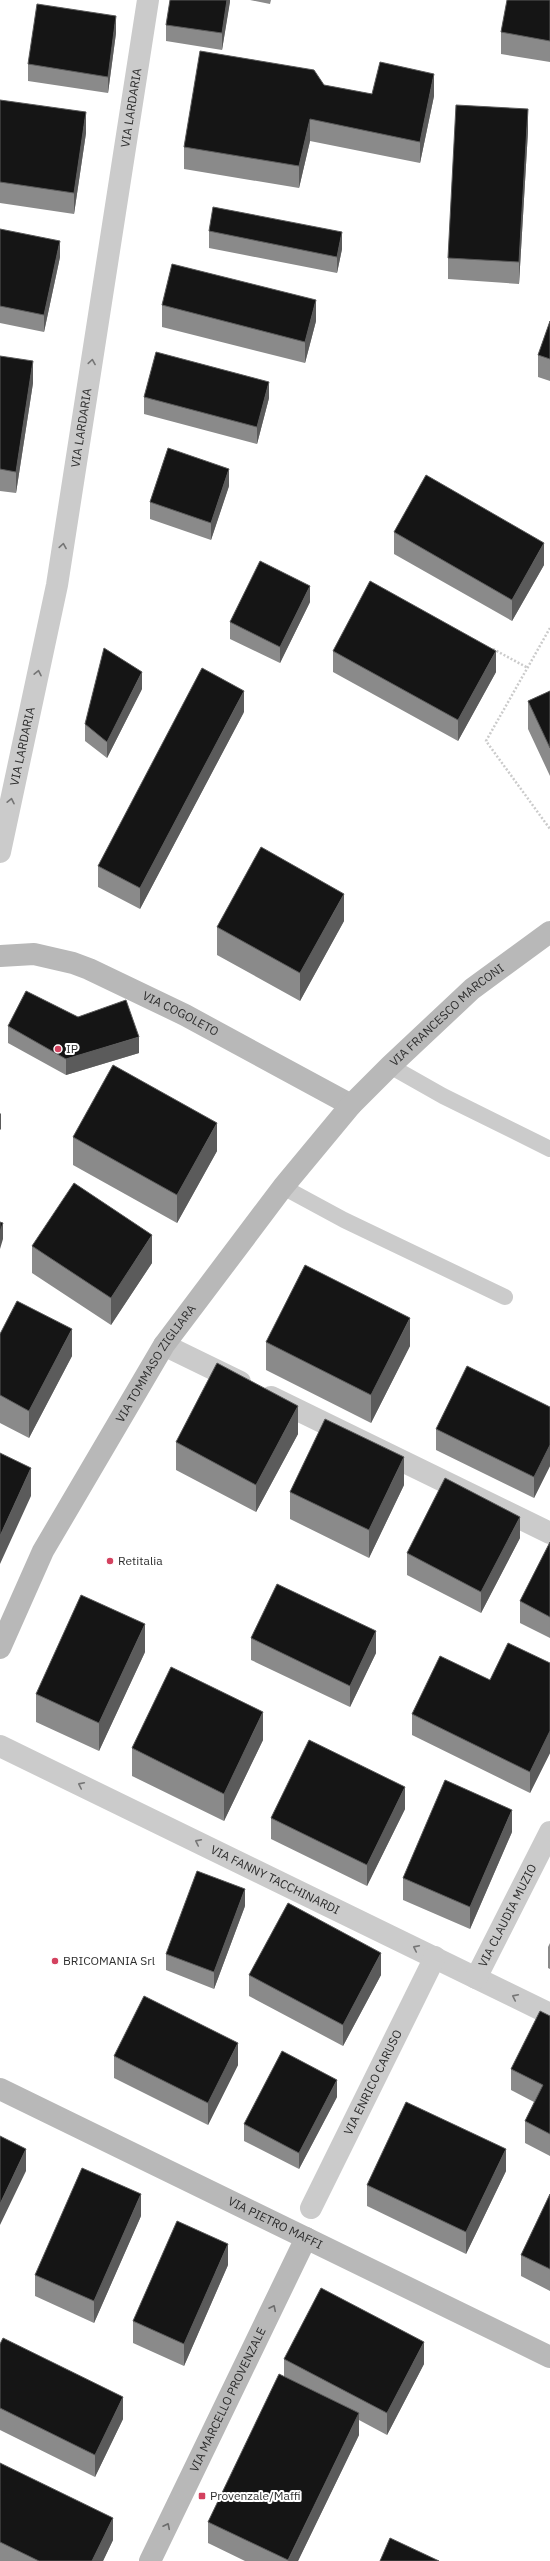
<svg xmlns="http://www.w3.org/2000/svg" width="550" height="2561" viewBox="0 0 550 2561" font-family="'IBM Plex Sans',sans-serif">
	<rect width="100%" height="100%" fill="#fff"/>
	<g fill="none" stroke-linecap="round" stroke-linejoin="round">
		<path stroke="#cbcbcb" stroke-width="2.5" stroke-dasharray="2 2" stroke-linecap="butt" d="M 550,628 L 486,741 L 550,829
			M 493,649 L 528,668"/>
		<path stroke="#cbcbcb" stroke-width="16" d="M 390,1066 L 443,1096 L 550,1149
			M 283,1187 L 344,1220 L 505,1297"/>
		<g stroke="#cbcbcb" stroke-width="22">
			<path id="s1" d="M 0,852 L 57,585 L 148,0"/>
			<path d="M 164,1345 L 240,1382"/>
			<path d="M 271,1397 L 550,1533"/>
			<path id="s2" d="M 0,1746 L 550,2014"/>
			<path id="s3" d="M 476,1978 L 550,1832"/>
			<path id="s4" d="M 311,2208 L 435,1957"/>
		</g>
		<g stroke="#b8b8b8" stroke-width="22">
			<path id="s5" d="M 0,956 L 34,954 L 73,963 L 89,969 L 185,1015 L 351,1105"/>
			<path id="s6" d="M 0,1648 L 43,1551 L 164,1345 L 283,1187 L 351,1105 L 390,1066 L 472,989 L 550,932"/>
			<path id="s7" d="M 0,2089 L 550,2357"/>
			<path id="s8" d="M 150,2561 L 306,2238"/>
		</g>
	</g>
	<path fill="#8a8a8a" d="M 230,0 L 222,50 L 166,41 L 166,25 Z
		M 250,0 L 271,0 L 270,4 Z
		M 550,0 L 550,62 L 501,54 L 501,32 Z
		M 116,33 L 108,93 L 28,81 L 28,64 Z
		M 324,85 L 372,94 L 434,96 L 420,163 L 310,141 L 299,188 L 184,169 L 184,147 Z
		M 0,100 L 86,133 L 74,214 L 0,203 Z
		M 528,131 L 519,284 L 448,279 L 448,258 Z
		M 0,229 L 60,257 L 44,332 L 0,323 Z
		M 209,231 L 342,249 L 337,273 L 209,248 Z
		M 162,305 L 316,321 L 305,363 L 162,327 Z
		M 550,321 L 550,381 L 538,377 L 538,355 Z
		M 0,356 L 33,383 L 16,493 L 0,491 Z
		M 144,397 L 269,398 L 257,444 L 144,414 Z
		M 229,486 L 211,540 L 150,519 L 150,502 Z
		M 394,532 L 544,565 L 512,621 L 394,554 Z
		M 310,602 L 280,663 L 230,639 L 230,622 Z
		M 333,651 L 496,672 L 458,741 L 333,672 Z
		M 142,689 L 107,758 L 85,741 L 85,724 Z
		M 550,691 L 550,776 L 528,729 L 528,701 Z
		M 244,712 L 140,909 L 98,887 L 98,866 Z
		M 344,921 L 300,1001 L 217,955 L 217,927 Z
		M 8,1026 L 139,1053 L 66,1075 L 8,1043 Z
		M 73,1137 L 217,1151 L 177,1223 L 73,1165 Z
		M 32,1246 L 152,1263 L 111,1325 L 32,1273 Z
		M 0,1334 L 72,1356 L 29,1438 L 0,1423 Z
		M 266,1342 L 410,1346 L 371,1423 L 266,1370 Z
		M 550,1407 L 550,1466 L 534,1498 L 436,1450 L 436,1429 Z
		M 298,1434 L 256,1512 L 176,1470 L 176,1442 Z
		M 404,1485 L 369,1558 L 290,1519 L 290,1492 Z
		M 520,1538 L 481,1613 L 407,1575 L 407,1553 Z
		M 550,1542 L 550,1638 L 520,1623 L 520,1601 Z
		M 251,1638 L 376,1653 L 350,1707 L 251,1660 Z
		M 145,1652 L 99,1751 L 36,1722 L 36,1694 Z
		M 550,1663 L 550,1753 L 530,1793 L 412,1735 L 412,1714 L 490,1680 Z
		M 263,1740 L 224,1821 L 132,1776 L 132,1748 Z
		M 405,1809 L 367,1886 L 271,1839 L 271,1818 Z
		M 512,1832 L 470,1929 L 403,1900 L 403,1878 Z
		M 245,1906 L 214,1989 L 166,1970 L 166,1954 Z
		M 550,1943 L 550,1969 L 548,1968 L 548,1947 Z
		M 249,1975 L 381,1975 L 343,2046 L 249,1996 Z
		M 550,2016 L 550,2156 L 525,2143 L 525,2121 L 534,2102 L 511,2090 L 511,2069 Z
		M 114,2056 L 238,2065 L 208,2125 L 114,2078 Z
		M 337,2097 L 299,2169 L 244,2141 L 244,2124 Z
		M 506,2171 L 466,2254 L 367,2206 L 367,2185 Z
		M 550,2194 L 550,2291 L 521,2276 L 521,2255 Z
		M 141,2216 L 94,2323 L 35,2296 L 35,2275 Z
		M 228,2265 L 184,2366 L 133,2343 L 133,2321 Z
		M 0,2344 L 123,2419 L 95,2477 L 0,2430 Z
		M 284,2359 L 424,2364 L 387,2435 L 359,2420 L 359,2435 L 298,2561 L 245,2561 L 208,2543 L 208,2522 L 284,2377 Z
		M 0,2463 L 113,2540 L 103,2561 L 0,2561 Z"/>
	<path fill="#5b5b5b" d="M 227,0 L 230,0 L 230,2 L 222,50 L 222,33 Z
		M 116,16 L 116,33 L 108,93 L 108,77 Z
		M 434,74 L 434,96 L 420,163 L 420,142 Z
		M 528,109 L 528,131 L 519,284 L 519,262 Z
		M 86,112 L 86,133 L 74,214 L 74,193 Z
		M 310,119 L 310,141 L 299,188 L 299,166 Z
		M 342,232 L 342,249 L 337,273 L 337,257 Z
		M 60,241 L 60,257 L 44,332 L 44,315 Z
		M 316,300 L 316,321 L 305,363 L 305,342 Z
		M 33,361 L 33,383 L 16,493 L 16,472 Z
		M 269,382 L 269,398 L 257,444 L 257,427 Z
		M 229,469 L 229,486 L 211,540 L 211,523 Z
		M 544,543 L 544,565 L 512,621 L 512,600 Z
		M 310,586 L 310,602 L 280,663 L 280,647 Z
		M 496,651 L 496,672 L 458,741 L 458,720 Z
		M 142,672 L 142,689 L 107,758 L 107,742 Z
		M 244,691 L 244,712 L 140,909 L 140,888 Z
		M 344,894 L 344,921 L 300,1001 L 300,973 Z
		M 139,1037 L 139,1053 L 66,1075 L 66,1059 Z
		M 1,1113 L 1,1129 L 0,1130 L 0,1114 Z
		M 217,1123 L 217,1151 L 177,1223 L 177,1195 Z
		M 3,1223 L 3,1239 L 0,1249 L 0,1232 Z
		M 152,1235 L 152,1263 L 111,1325 L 111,1298 Z
		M 410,1318 L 410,1346 L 371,1423 L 371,1395 Z
		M 72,1329 L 72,1356 L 29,1438 L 29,1411 Z
		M 298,1406 L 298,1434 L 256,1512 L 256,1485 Z
		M 550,1445 L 550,1466 L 534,1498 L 534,1477 Z
		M 404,1457 L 404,1485 L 369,1558 L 369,1530 Z
		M 31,1468 L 31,1496 L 0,1564 L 0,1536 Z
		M 520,1517 L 520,1538 L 481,1613 L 481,1592 Z
		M 145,1624 L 145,1652 L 99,1751 L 99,1723 Z
		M 376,1631 L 376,1653 L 350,1707 L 350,1686 Z
		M 263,1712 L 263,1740 L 224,1821 L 224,1794 Z
		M 550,1731 L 550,1753 L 530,1793 L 530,1772 Z
		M 405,1787 L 405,1809 L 367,1886 L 367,1865 Z
		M 512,1810 L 512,1832 L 470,1929 L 470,1907 Z
		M 245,1889 L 245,1906 L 214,1989 L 214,1972 Z
		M 381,1953 L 381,1975 L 343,2046 L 343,2025 Z
		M 238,2043 L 238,2065 L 208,2125 L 208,2103 Z
		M 337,2080 L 337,2097 L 299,2169 L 299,2153 Z
		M 26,2149 L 26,2171 L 0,2225 L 0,2204 Z
		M 506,2149 L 506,2171 L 466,2254 L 466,2232 Z
		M 141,2194 L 141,2216 L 94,2323 L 94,2301 Z
		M 228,2244 L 228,2265 L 184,2366 L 184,2344 Z
		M 424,2342 L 424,2364 L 387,2435 L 387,2413 Z
		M 123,2397 L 123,2419 L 95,2477 L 95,2455 Z
		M 359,2413 L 359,2435 L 298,2561 L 288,2561 Z
		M 113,2518 L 113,2540 L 103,2561 L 92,2561 Z"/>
	<path fill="#151515" stroke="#5b5b5b" d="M 170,0 L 227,0 L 222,33 L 166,25 Z
		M 507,0 L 550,0 L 550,41 L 501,32 Z
		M 37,4 L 116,16 L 108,77 L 28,64 Z
		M 200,51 L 314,70 L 324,85 L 372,94 L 380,62 L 434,74 L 420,142 L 310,119 L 299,166 L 184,147 Z
		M 0,100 L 86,112 L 74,193 L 0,182 Z
		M 456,105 L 528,109 L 519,262 L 448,258 Z
		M 213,207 L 342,232 L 337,257 L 209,231 Z
		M 0,229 L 60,241 L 44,315 L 0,306 Z
		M 172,264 L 316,300 L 305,342 L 162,305 Z
		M 550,321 L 550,359 L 538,355 Z
		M 156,352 L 269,382 L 257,427 L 144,397 Z
		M 0,356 L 33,361 L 16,472 L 0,469 Z
		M 168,448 L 229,469 L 211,523 L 150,502 Z
		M 426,475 L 544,543 L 512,600 L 394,532 Z
		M 260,561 L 310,586 L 280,647 L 230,622 Z
		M 370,581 L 496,651 L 458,720 L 333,651 Z
		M 104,648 L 142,672 L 107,742 L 85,724 Z
		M 202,668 L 244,691 L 140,888 L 98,866 Z
		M 550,691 L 550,748 L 528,701 Z
		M 261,847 L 344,894 L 300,973 L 217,927 Z
		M 26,991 L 78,1017 L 126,1000 L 139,1037 L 66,1059 L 8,1026 Z
		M 113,1065 L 217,1123 L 177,1195 L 73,1137 Z
		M 74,1183 L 152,1235 L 111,1298 L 32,1246 Z
		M 0,1222 L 3,1223 L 0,1232 Z
		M 305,1265 L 410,1318 L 371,1395 L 266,1342 Z
		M 17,1301 L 72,1329 L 29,1411 L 0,1395 L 0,1334 Z
		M 217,1363 L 298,1406 L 256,1485 L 176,1442 Z
		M 467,1366 L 550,1407 L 550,1445 L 534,1477 L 436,1429 Z
		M 325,1419 L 404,1457 L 369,1530 L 290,1492 Z
		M 0,1453 L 31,1468 L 0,1536 Z
		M 445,1478 L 520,1517 L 481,1592 L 407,1553 Z
		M 550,1542 L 550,1617 L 520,1601 Z
		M 277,1584 L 376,1631 L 350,1686 L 251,1638 Z
		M 81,1595 L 145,1624 L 99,1723 L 36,1694 Z
		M 508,1643 L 550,1663 L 550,1731 L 530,1772 L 412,1714 L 440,1656 L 490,1680 Z
		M 171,1667 L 263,1712 L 224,1794 L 132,1748 Z
		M 309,1740 L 405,1787 L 367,1865 L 271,1818 Z
		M 445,1780 L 512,1810 L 470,1907 L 403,1878 Z
		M 197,1871 L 245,1889 L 214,1972 L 166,1954 Z
		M 288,1903 L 381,1953 L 343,2025 L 249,1975 Z
		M 144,1996 L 238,2043 L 208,2103 L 114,2056 Z
		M 540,2011 L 550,2016 L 550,2134 L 525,2121 L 543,2085 L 511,2069 Z
		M 282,2051 L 337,2080 L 299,2153 L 244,2124 Z
		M 406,2102 L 506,2149 L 466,2232 L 367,2185 Z
		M 0,2136 L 26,2149 L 0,2204 Z
		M 82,2168 L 141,2194 L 94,2301 L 35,2275 Z
		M 550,2194 L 550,2269 L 521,2255 Z
		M 177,2221 L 228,2244 L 184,2344 L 133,2321 Z
		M 321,2288 L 424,2342 L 387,2413 L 284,2359 Z
		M 3,2338 L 123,2397 L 95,2455 L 0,2408 L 0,2344 Z
		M 279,2374 L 359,2413 L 288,2560 L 208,2522 Z
		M 0,2463 L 113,2518 L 92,2561 L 39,2561 L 0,2542 Z
		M 390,2538 L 439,2561 L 380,2561 Z"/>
	<defs><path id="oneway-chevron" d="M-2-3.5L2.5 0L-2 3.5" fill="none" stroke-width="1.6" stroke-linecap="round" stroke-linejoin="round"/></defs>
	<g stroke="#757575">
		<use href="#oneway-chevron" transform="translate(92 362) rotate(-81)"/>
		<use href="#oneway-chevron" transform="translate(63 546) rotate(-81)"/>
		<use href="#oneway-chevron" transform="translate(38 673) rotate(-78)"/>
		<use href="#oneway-chevron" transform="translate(11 801) rotate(-78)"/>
		<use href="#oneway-chevron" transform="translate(81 1785) rotate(-154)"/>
		<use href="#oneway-chevron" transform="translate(198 1842) rotate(-154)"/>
		<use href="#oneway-chevron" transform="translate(416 1948) rotate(-154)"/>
		<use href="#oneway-chevron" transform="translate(515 1997) rotate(-154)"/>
	</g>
	<g stroke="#6c6c6c">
		<use href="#oneway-chevron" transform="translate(273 2308) rotate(-64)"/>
		<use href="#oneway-chevron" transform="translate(167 2526) rotate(-64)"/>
	</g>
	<g fill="#d3425f" stroke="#fff" stroke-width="1.5">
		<circle cx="58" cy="1049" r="4"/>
		<circle cx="110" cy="1561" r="4"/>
		<circle cx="55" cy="1961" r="4"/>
		<rect x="198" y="2492" width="8" height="8" rx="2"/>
	</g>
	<g text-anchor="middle" stroke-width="4" stroke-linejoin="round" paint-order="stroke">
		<g font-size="12" fill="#2e2e2e" stroke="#fff">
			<text dy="4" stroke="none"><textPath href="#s1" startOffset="756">VIA LARDARIA</textPath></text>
			<text dy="4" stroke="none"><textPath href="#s1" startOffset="432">VIA LARDARIA</textPath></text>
			<text dy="4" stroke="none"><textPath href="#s1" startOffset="108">VIA LARDARIA</textPath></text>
			<text dy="4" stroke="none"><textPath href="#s5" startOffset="193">VIA COGOLETO</textPath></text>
			<text dy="4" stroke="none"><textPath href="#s6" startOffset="781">VIA FRANCESCO MARCONI</textPath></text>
			<text dy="4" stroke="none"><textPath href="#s6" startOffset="325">VIA TOMMASO ZIGLIARA</textPath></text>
			<text dy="4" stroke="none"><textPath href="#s2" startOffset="306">VIA FANNY TACCHINARDI</textPath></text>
			<text dy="4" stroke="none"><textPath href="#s3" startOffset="70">VIA CLAUDIA MUZIO</textPath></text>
			<text dy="4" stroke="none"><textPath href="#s4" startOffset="140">VIA ENRICO CARUSO</textPath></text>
			<text dy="4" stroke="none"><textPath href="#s7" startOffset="306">VIA PIETRO MAFFI</textPath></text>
			<text dy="4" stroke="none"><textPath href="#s8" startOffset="179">VIA MARCELLO PROVENZALE</textPath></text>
		</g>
		<g font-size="12" fill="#2e2e2e" stroke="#fff" text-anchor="start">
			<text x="66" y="1053">IP</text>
			<text x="118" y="1565">Retitalia</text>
			<text x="63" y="1965">BRICOMANIA Srl</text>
			<text x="210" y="2500">Provenzale/Maffi</text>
		</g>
	</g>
</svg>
